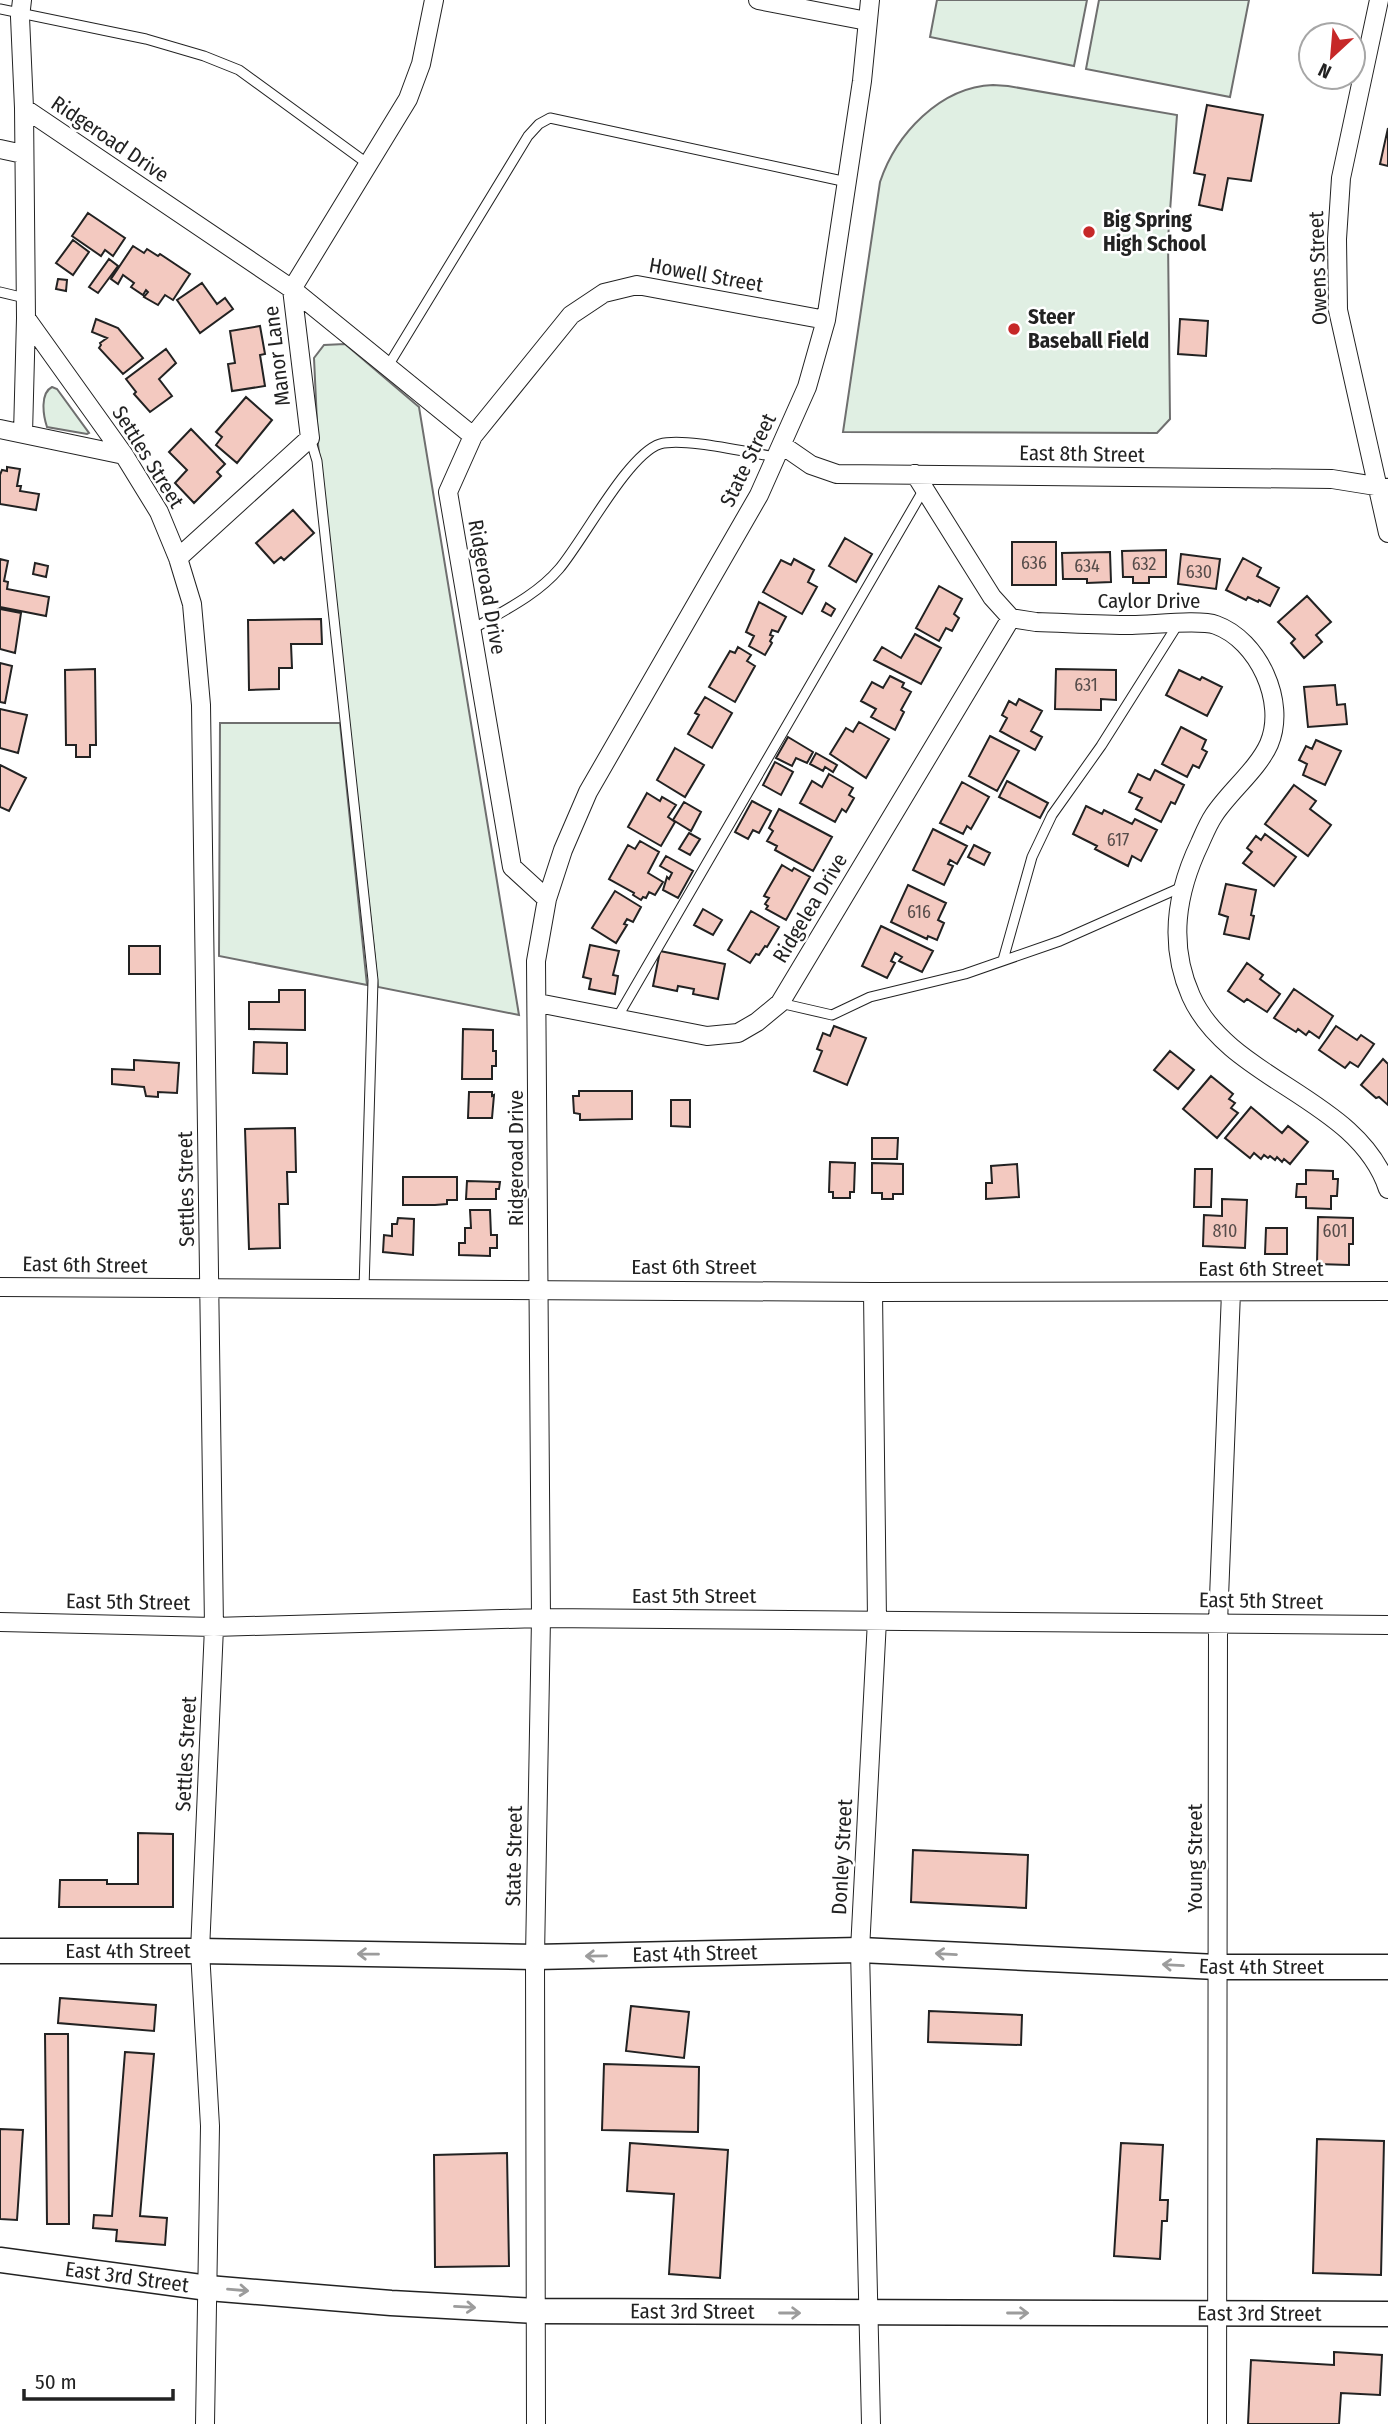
<svg xmlns="http://www.w3.org/2000/svg" width="1388" height="2424" viewBox="0 0 1388 2424" font-family="'Fira Sans Condensed',sans-serif">
	<rect width="100%" height="100%" fill="#fff"/>
	<path fill="#e0efe3" stroke="#6f6f6f" stroke-width="2" d="M 937,0 L 1087,0 L 1074,66 L 930,37 Z
		M 1099,0 L 1249,0 L 1230,97 L 1086,69 Z
		M 993,85 L 1008,86 L 1177,115 L 1168,239 L 1170,419 L 1157,433 L 843,432 L 880,182 C 896,134 940,87 993,85 Z
		M 345,344 L 419,407 L 519,1015 L 378,987 L 318,444 L 314,358 L 324,345 Z
		M 52,387 L 57,389 L 89,433 L 87,434 L 47,427 C 43,415 40,393 52,387 Z
		M 220,723 L 340,723 L 367,985 L 219,956 Z"/>
	<path fill="#f3c9c0" stroke="#222" stroke-width="2" d="M 1207,105 L 1263,115 L 1251,181 L 1228,178 L 1222,210 L 1199,205 L 1205,175 L 1194,173 Z
		M 1388,128 L 1388,166 L 1380,164 Z
		M 88,213 L 125,238 L 113,256 L 105,250 L 101,256 L 72,236 Z
		M 73,240 L 89,252 L 73,275 L 56,263 Z
		M 133,246 L 144,253 L 147,249 L 158,256 L 160,254 L 190,274 L 173,300 L 165,295 L 158,305 L 144,297 L 148,292 L 146,290 L 143,295 L 131,287 L 134,283 L 123,275 L 118,284 L 111,279 Z
		M 109,259 L 118,266 L 98,293 L 89,287 Z
		M 58,279 L 67,280 L 66,291 L 56,289 Z
		M 202,283 L 217,304 L 225,298 L 233,309 L 200,333 L 177,300 Z
		M 96,319 L 118,328 L 143,358 L 123,374 L 99,348 L 101,345 L 100,343 L 107,338 L 92,332 Z
		M 1180,319 L 1208,321 L 1206,356 L 1178,354 Z
		M 260,326 L 265,354 L 260,355 L 265,386 L 232,391 L 228,364 L 235,363 L 230,331 Z
		M 166,349 L 176,363 L 159,379 L 172,396 L 150,412 L 134,394 L 136,392 L 126,379 Z
		M 246,397 L 272,420 L 237,463 L 216,445 L 222,437 L 216,432 Z
		M 191,429 L 225,464 L 217,472 L 221,476 L 194,503 L 175,483 L 187,470 L 169,452 Z
		M 7,467 L 20,469 L 17,486 L 21,486 L 20,491 L 39,494 L 36,510 L 0,504 L 0,475 L 2,470 L 7,471 Z
		M 293,510 L 314,533 L 284,560 L 281,557 L 274,563 L 256,543 Z
		M 845,538 L 872,554 L 856,582 L 829,566 Z
		M 1012,542 L 1056,542 L 1056,585 L 1012,585 Z
		M 1166,550 L 1166,577 L 1149,577 L 1149,583 L 1133,583 L 1133,577 L 1123,577 L 1122,551 Z
		M 1110,552 L 1111,582 L 1087,583 L 1087,579 L 1063,579 L 1062,553 Z
		M 1181,554 L 1220,559 L 1216,589 L 1178,584 Z
		M 1243,558 L 1261,568 L 1257,576 L 1279,588 L 1270,606 L 1259,600 L 1258,602 L 1248,597 L 1246,600 L 1226,590 Z
		M 0,559 L 8,561 L 4,581 L 8,582 L 7,589 L 49,597 L 46,616 L 0,607 Z
		M 794,559 L 814,570 L 808,582 L 817,587 L 802,614 L 763,592 L 781,560 L 791,565 Z
		M 35,563 L 48,566 L 46,577 L 33,574 Z
		M 939,586 L 962,599 L 954,614 L 959,618 L 952,631 L 946,628 L 939,641 L 916,628 Z
		M 1307,596 L 1331,622 L 1316,635 L 1322,642 L 1304,658 L 1291,643 L 1295,639 L 1278,622 Z
		M 759,602 L 786,617 L 778,632 L 772,630 L 770,635 L 773,636 L 770,641 L 772,643 L 765,655 L 749,646 L 754,636 L 746,632 Z
		M 826,603 L 835,609 L 831,616 L 822,611 Z
		M 0,609 L 21,613 L 15,653 L 0,649 Z
		M 321,619 L 322,644 L 291,644 L 292,668 L 279,668 L 279,689 L 249,690 L 248,620 Z
		M 915,634 L 941,648 L 921,684 L 874,660 L 882,647 L 901,658 Z
		M 738,647 L 751,655 L 747,661 L 755,666 L 735,702 L 709,687 L 730,651 L 735,653 Z
		M 0,663 L 12,666 L 5,703 L 0,702 Z
		M 95,669 L 96,745 L 90,745 L 90,757 L 76,757 L 76,745 L 66,745 L 65,670 Z
		M 1056,669 L 1116,670 L 1116,700 L 1101,699 L 1101,710 L 1055,709 Z
		M 1179,670 L 1200,680 L 1202,677 L 1222,687 L 1207,716 L 1166,695 Z
		M 890,676 L 904,683 L 902,687 L 911,692 L 901,710 L 904,712 L 895,730 L 871,717 L 876,709 L 861,701 L 872,682 L 883,688 Z
		M 1335,685 L 1337,705 L 1345,704 L 1347,724 L 1308,727 L 1304,687 Z
		M 705,697 L 732,713 L 712,748 L 688,734 L 699,715 L 695,713 Z
		M 1019,699 L 1042,711 L 1031,731 L 1042,737 L 1035,750 L 1000,731 L 1007,718 L 1002,715 L 1009,701 L 1016,705 Z
		M 0,709 L 27,715 L 18,753 L 0,748 Z
		M 859,722 L 889,739 L 866,778 L 830,754 L 846,728 L 853,732 Z
		M 1181,727 L 1206,740 L 1202,749 L 1207,752 L 1199,768 L 1193,765 L 1187,777 L 1162,764 Z
		M 990,736 L 1019,751 L 997,791 L 969,776 Z
		M 788,737 L 813,752 L 807,763 L 796,758 L 792,766 L 776,758 Z
		M 1316,740 L 1341,751 L 1325,785 L 1303,775 L 1307,764 L 1299,760 L 1306,746 L 1312,749 Z
		M 675,748 L 704,765 L 685,797 L 657,780 Z
		M 816,753 L 837,765 L 833,772 L 825,767 L 823,771 L 810,764 Z
		M 775,762 L 793,772 L 781,795 L 763,785 Z
		M 0,765 L 26,778 L 9,811 L 0,807 Z
		M 1155,770 L 1184,785 L 1175,804 L 1171,802 L 1161,822 L 1136,809 L 1142,798 L 1129,792 L 1138,774 L 1150,780 Z
		M 829,774 L 853,788 L 849,795 L 854,798 L 846,812 L 842,809 L 835,822 L 800,803 L 812,781 L 822,787 Z
		M 1007,781 L 1048,803 L 1040,818 L 999,797 Z
		M 962,782 L 989,797 L 971,829 L 967,826 L 963,834 L 940,823 Z
		M 1294,785 L 1316,801 L 1310,809 L 1331,825 L 1308,856 L 1265,824 Z
		M 647,793 L 660,801 L 662,797 L 676,805 L 668,817 L 675,822 L 661,846 L 628,827 Z
		M 752,801 L 771,811 L 759,833 L 753,830 L 748,839 L 735,832 Z
		M 684,802 L 701,812 L 691,831 L 673,820 Z
		M 1086,806 L 1102,814 L 1104,810 L 1132,824 L 1135,819 L 1157,830 L 1141,861 L 1132,856 L 1128,866 L 1095,849 L 1097,846 L 1073,834 Z
		M 779,809 L 832,837 L 813,871 L 775,850 L 777,846 L 767,841 L 773,831 L 769,828 Z
		M 933,829 L 967,846 L 957,864 L 950,860 L 948,864 L 953,866 L 944,885 L 913,870 Z
		M 689,833 L 700,839 L 690,855 L 679,849 Z
		M 1265,834 L 1296,857 L 1274,886 L 1243,863 L 1252,852 L 1247,848 L 1256,836 L 1261,840 Z
		M 640,841 L 659,852 L 648,873 L 663,882 L 655,895 L 649,892 L 646,898 L 643,897 L 641,900 L 633,895 L 634,893 L 609,879 L 628,845 L 635,849 Z
		M 974,845 L 990,853 L 984,865 L 968,857 Z
		M 666,856 L 693,871 L 678,898 L 663,890 L 667,877 L 669,879 L 672,873 L 660,866 Z
		M 782,865 L 792,871 L 794,868 L 810,877 L 786,920 L 766,909 L 768,906 L 765,904 L 769,898 L 764,896 Z
		M 1226,884 L 1256,890 L 1251,915 L 1254,916 L 1249,939 L 1224,934 L 1228,917 L 1219,914 Z
		M 908,885 L 946,903 L 938,920 L 944,923 L 937,940 L 928,936 L 927,939 L 891,922 Z
		M 615,891 L 641,907 L 633,922 L 627,919 L 624,924 L 627,925 L 616,943 L 592,928 Z
		M 703,909 L 722,920 L 713,935 L 694,925 Z
		M 751,911 L 779,927 L 767,947 L 765,946 L 759,955 L 756,954 L 750,963 L 728,950 Z
		M 881,926 L 933,951 L 922,972 L 899,961 L 902,957 L 895,953 L 891,961 L 895,963 L 887,978 L 862,966 Z
		M 590,945 L 619,951 L 613,975 L 618,976 L 615,994 L 589,989 L 591,979 L 583,977 Z
		M 129,946 L 160,946 L 160,974 L 129,974 Z
		M 660,951 L 725,964 L 718,999 L 693,994 L 694,989 L 678,986 L 677,991 L 653,986 Z
		M 1247,963 L 1263,975 L 1260,979 L 1280,994 L 1267,1012 L 1247,999 L 1244,1002 L 1228,991 Z
		M 1294,989 L 1333,1016 L 1319,1038 L 1309,1031 L 1306,1035 L 1298,1029 L 1296,1032 L 1274,1018 Z
		M 279,990 L 305,990 L 305,1030 L 249,1029 L 249,1002 L 279,1002 Z
		M 834,1026 L 866,1038 L 847,1085 L 814,1071 L 822,1051 L 817,1049 L 823,1033 L 830,1036 Z
		M 1336,1026 L 1357,1040 L 1361,1035 L 1374,1044 L 1358,1067 L 1350,1062 L 1345,1068 L 1319,1050 Z
		M 463,1029 L 493,1030 L 493,1051 L 496,1051 L 496,1066 L 492,1066 L 492,1079 L 462,1079 Z
		M 254,1042 L 287,1043 L 287,1074 L 253,1073 Z
		M 1170,1051 L 1194,1070 L 1178,1089 L 1154,1070 Z
		M 1383,1059 L 1388,1064 L 1388,1105 L 1379,1097 L 1376,1098 L 1361,1085 Z
		M 134,1060 L 179,1063 L 177,1093 L 158,1092 L 158,1097 L 146,1096 L 144,1087 L 112,1084 L 112,1069 L 134,1070 Z
		M 1211,1076 L 1233,1094 L 1229,1099 L 1235,1103 L 1231,1108 L 1238,1113 L 1217,1138 L 1183,1109 Z
		M 579,1091 L 632,1091 L 632,1119 L 580,1120 L 580,1114 L 574,1113 L 573,1096 L 579,1096 Z
		M 469,1092 L 492,1092 L 492,1096 L 494,1095 L 492,1118 L 468,1118 Z
		M 671,1100 L 690,1100 L 690,1127 L 671,1126 Z
		M 1251,1107 L 1282,1133 L 1288,1126 L 1308,1142 L 1290,1164 L 1284,1159 L 1282,1162 L 1277,1157 L 1275,1160 L 1270,1156 L 1268,1158 L 1264,1155 L 1261,1159 L 1254,1153 L 1250,1158 L 1225,1138 Z
		M 295,1128 L 296,1172 L 287,1172 L 288,1204 L 279,1204 L 280,1248 L 249,1249 L 245,1129 Z
		M 872,1138 L 898,1138 L 897,1159 L 872,1159 Z
		M 830,1162 L 855,1163 L 854,1192 L 850,1192 L 850,1198 L 833,1198 L 833,1192 L 829,1192 Z
		M 872,1163 L 903,1164 L 903,1194 L 893,1194 L 893,1199 L 882,1199 L 882,1193 L 872,1193 Z
		M 1017,1164 L 1019,1197 L 986,1199 L 986,1183 L 992,1183 L 991,1166 Z
		M 1195,1169 L 1212,1169 L 1211,1207 L 1194,1207 Z
		M 1306,1170 L 1333,1171 L 1333,1179 L 1338,1179 L 1337,1196 L 1331,1196 L 1331,1209 L 1306,1208 L 1306,1197 L 1296,1197 L 1297,1184 L 1306,1184 Z
		M 403,1177 L 457,1177 L 457,1200 L 447,1200 L 447,1204 L 435,1205 L 403,1205 Z
		M 467,1181 L 500,1182 L 499,1189 L 496,1189 L 496,1199 L 466,1199 Z
		M 1222,1199 L 1247,1200 L 1245,1248 L 1203,1246 L 1204,1215 L 1222,1216 Z
		M 470,1210 L 490,1210 L 491,1235 L 497,1235 L 497,1248 L 490,1248 L 490,1256 L 459,1255 L 459,1243 L 465,1243 L 465,1228 L 471,1228 Z
		M 1318,1217 L 1353,1218 L 1353,1244 L 1349,1244 L 1349,1265 L 1317,1264 Z
		M 398,1218 L 414,1219 L 413,1255 L 383,1252 L 384,1235 L 392,1236 L 392,1224 L 397,1224 Z
		M 1266,1228 L 1287,1228 L 1287,1254 L 1265,1254 Z
		M 138,1833 L 173,1834 L 173,1907 L 59,1907 L 60,1880 L 107,1880 L 107,1884 L 138,1884 Z
		M 913,1850 L 1028,1855 L 1026,1908 L 911,1902 Z
		M 60,1998 L 156,2005 L 154,2031 L 58,2023 Z
		M 631,2006 L 689,2012 L 684,2058 L 626,2051 Z
		M 929,2011 L 1022,2015 L 1021,2045 L 928,2042 Z
		M 45,2034 L 68,2034 L 69,2224 L 47,2224 Z
		M 125,2052 L 154,2054 L 140,2216 L 167,2218 L 165,2245 L 116,2241 L 117,2230 L 93,2228 L 94,2215 L 112,2216 Z
		M 604,2064 L 699,2067 L 698,2132 L 602,2130 Z
		M 0,2129 L 23,2130 L 17,2220 L 0,2219 Z
		M 1317,2139 L 1384,2141 L 1381,2275 L 1313,2273 Z
		M 630,2143 L 728,2150 L 720,2278 L 669,2274 L 674,2194 L 627,2191 Z
		M 1121,2143 L 1163,2145 L 1160,2200 L 1168,2200 L 1167,2221 L 1162,2221 L 1160,2259 L 1114,2256 Z
		M 507,2153 L 509,2266 L 435,2267 L 434,2155 Z
		M 1334,2352 L 1382,2355 L 1380,2395 L 1341,2393 L 1339,2424 L 1248,2424 L 1251,2360 L 1334,2365 Z"/>
	<g fill="none" stroke-linecap="round" stroke-linejoin="round">
		<g stroke="#222" stroke-width="11">
			<path id="service" d="M 0,9 L 146,39 L 204,56 L 239,70 L 368,164
				M 0,292 L 25,298
				M 388,366 L 528,136 L 539,124 L 550,118 L 847,182
				M 310,438 L 317,461 L 373,980 L 364,1289
				M 471,630 C 501,612 536,596 559,569 C 583,541 628,454 660,444 C 684,437 749,453 777,457
				M 1003,960 L 1032,857 L 1052,815 L 1101,746 L 1178,624
				M 780,1003 L 832,1015 L 870,997 L 965,974 L 1060,941 L 1182,887
				M 617,1018 L 924,489"/>
		</g>
		<g stroke="#222" stroke-width="20">
			<path id="minor" d="M 22,0 L 20,17 L 24,108 L 26,318 L 124,455 L 159,512 L 178,558 L 192,604 L 201,705 L 214,1627 L 200,1951 L 210,2126 L 205,2424
				M 758,0 L 867,21
				M 1379,0 L 1341,178 L 1337,239 L 1338,310 L 1388,533
				M 24,108 L 292,289 L 473,436
				M 0,149 L 23,154
				M 0,429 L 124,455
				M 23,434 L 26,318
				M 782,445 L 811,465 L 837,474 L 1332,479 L 1388,488
				M 915,474 L 992,597 L 1011,618 L 1036,622 C 1068,623 1100,625 1132,625 C 1152,625 1200,619 1216,625 C 1258,640 1287,702 1269,744 C 1258,769 1229,792 1214,815 C 1208,824 1204,834 1200,843 C 1176,893 1168,944 1191,996 C 1229,1081 1358,1098 1388,1189
				M 178,558 L 310,438 L 292,289 L 408,99 L 421,64 L 434,0
				M 547,899 L 563,850 L 588,792 L 759,495 L 807,387 L 826,320 L 862,81 L 870,0
				M 538,1003 L 707,1036 L 738,1033 L 757,1022 L 780,1003 L 1011,618
				M 0,1287 L 873,1292 L 1388,1291
				M 0,1622 L 214,1627 L 541,1618 L 1388,1625
				M 536,2424 L 535,1957 L 541,1618 L 536,961 L 547,899 L 512,867 L 448,492 L 473,436 L 571,315 L 604,293 L 637,285 L 826,320
				M 871,2424 L 860,1950 L 877,1620 L 873,1292
				M 1217,2424 L 1218,1623 L 1231,1292"/>
		</g>
		<g stroke="#222" stroke-width="27">
			<g id="secondary">
				<path id="s1" d="M 0,1951 L 200,1951 L 535,1957 L 860,1950 L 1217,1967 L 1388,1967"/>
				<path id="s2" d="M 0,2260 L 208,2288 L 391,2303 L 537,2311 L 1388,2314"/>
			</g>
		</g>
		<use href="#service" stroke="#fff" stroke-width="9"/>
		<use href="#minor" stroke="#fff" stroke-width="18"/>
		<use href="#secondary" stroke="#fff" stroke-width="24"/>
	</g>
	<defs><path id="oneway-shaft" d="M-6 0H5M1.5-3L5.5 0L1.5 3" fill="none" stroke-width="1.6" stroke-linecap="round" stroke-linejoin="round" transform="scale(1.75)"/></defs>
	<g stroke="#9c9c9c">
		<use href="#oneway-shaft" transform="translate(368 1954) rotate(-179)"/>
		<use href="#oneway-shaft" transform="translate(946 1954) rotate(-177)"/>
		<use href="#oneway-shaft" transform="translate(596 1956) rotate(179)"/>
		<use href="#oneway-shaft" transform="translate(1173 1965) rotate(-177)"/>
		<use href="#oneway-shaft" transform="translate(238 2290) rotate(5)"/>
		<use href="#oneway-shaft" transform="translate(465 2307) rotate(3)"/>
		<use href="#oneway-shaft" transform="translate(790 2313)"/>
		<use href="#oneway-shaft" transform="translate(1018 2313)"/>
	</g>
	<g fill="#c62828" stroke="#fff" stroke-width="2.5">
		<circle cx="1089" cy="232" r="7"/>
		<circle cx="1014" cy="329" r="7"/>
	</g>
	<g text-anchor="middle" stroke-width="5" stroke-linejoin="round" paint-order="stroke">
		<g font-size="18" fill="#564c4a">
			<text x="1034" y="569">636</text>
			<text x="1144" y="570">632</text>
			<text x="1087" y="572">634</text>
			<text x="1199" y="578">630</text>
			<text x="1086" y="691">631</text>
			<text x="1118" y="846">617</text>
			<text x="919" y="918">616</text>
			<text x="1225" y="1237">810</text>
			<text x="1335" y="1237">601</text>
		</g>
		<g font-size="21" fill="#222" stroke="#fff">
			<text transform="translate(110 139) rotate(34)" y="7">Ridgeroad Drive</text>
			<text transform="translate(1318 268) rotate(-92)" y="7">Owens Street</text>
			<text transform="translate(706 275) rotate(10)" y="7">Howell Street</text>
			<text transform="translate(277 356) rotate(-97)" y="7">Manor Lane</text>
			<text transform="translate(1082 454) rotate(1)" y="7">East 8th Street</text>
			<text transform="translate(148 457) rotate(58)" y="7">Settles Street</text>
			<text transform="translate(748 460) rotate(-64)" y="7">State Street</text>
			<text transform="translate(487 587) rotate(80)" y="7">Ridgeroad Drive</text>
			<text x="1149" y="608">Caylor Drive</text>
			<text transform="translate(810 908) rotate(-59)" y="7">Ridgelea Drive</text>
			<text transform="translate(516 1158) rotate(-90)" y="7">Ridgeroad Drive</text>
			<text transform="translate(186 1189) rotate(-91)" y="7">Settles Street</text>
			<text transform="translate(85 1265) rotate(1)" y="7">East 6th Street</text>
			<text x="694" y="1274">East 6th Street</text>
			<text x="1261" y="1276">East 6th Street</text>
			<text x="694" y="1603">East 5th Street</text>
			<text transform="translate(1261 1601) rotate(1)" y="7">East 5th Street</text>
			<text transform="translate(128 1602) rotate(1)" y="7">East 5th Street</text>
			<text transform="translate(186 1754) rotate(-87)" y="7">Settles Street</text>
			<text transform="translate(514 1856) rotate(-89)" y="7">State Street</text>
			<text transform="translate(842 1857) rotate(-87)" y="7">Donley Street</text>
			<text transform="translate(1195 1858) rotate(-90)" y="7">Young Street</text>
			<text dy="7" stroke="none"><textPath href="#s1" startOffset="128">East 4th Street</textPath></text>
			<text dy="7" stroke="none"><textPath href="#s1" startOffset="695">East 4th Street</textPath></text>
			<text dy="7" stroke="none"><textPath href="#s1" startOffset="1262">East 4th Street</textPath></text>
			<text dy="7" stroke="none"><textPath href="#s2" startOffset="128">East 3rd Street</textPath></text>
			<text dy="7" stroke="none"><textPath href="#s2" startOffset="695">East 3rd Street</textPath></text>
			<text dy="7" stroke="none"><textPath href="#s2" startOffset="1262">East 3rd Street</textPath></text>
		</g>
		<g font-size="21" font-weight="bold" fill="#222" stroke="#fff" text-anchor="start">
			<text x="1103" y="227">Big Spring<tspan x="1103" dy="24">High School</tspan></text>
			<text x="1028" y="324">Steer<tspan x="1028" dy="24">Baseball Field</tspan></text>
		</g>
	</g>
	<g transform="translate(1332 56) rotate(206)"><circle r="33" fill="#ffffff" stroke="#a7a7a7" stroke-width="2"/>
	<path d="M0-5L12 26L0 18L-12 26Z" fill="#c62828"/>
	<text y="-10" font-size="19" font-weight="bold" text-anchor="middle" fill="#222222">N</text>
	</g>
	<path d="M24 2389v10h149v-10" fill="none" stroke="#222222" stroke-width="3.5"/>
	<text x="35" y="2389" font-size="21" fill="#222222" stroke="#ffffff" stroke-width="5" paint-order="stroke">50 m</text>
</svg>
